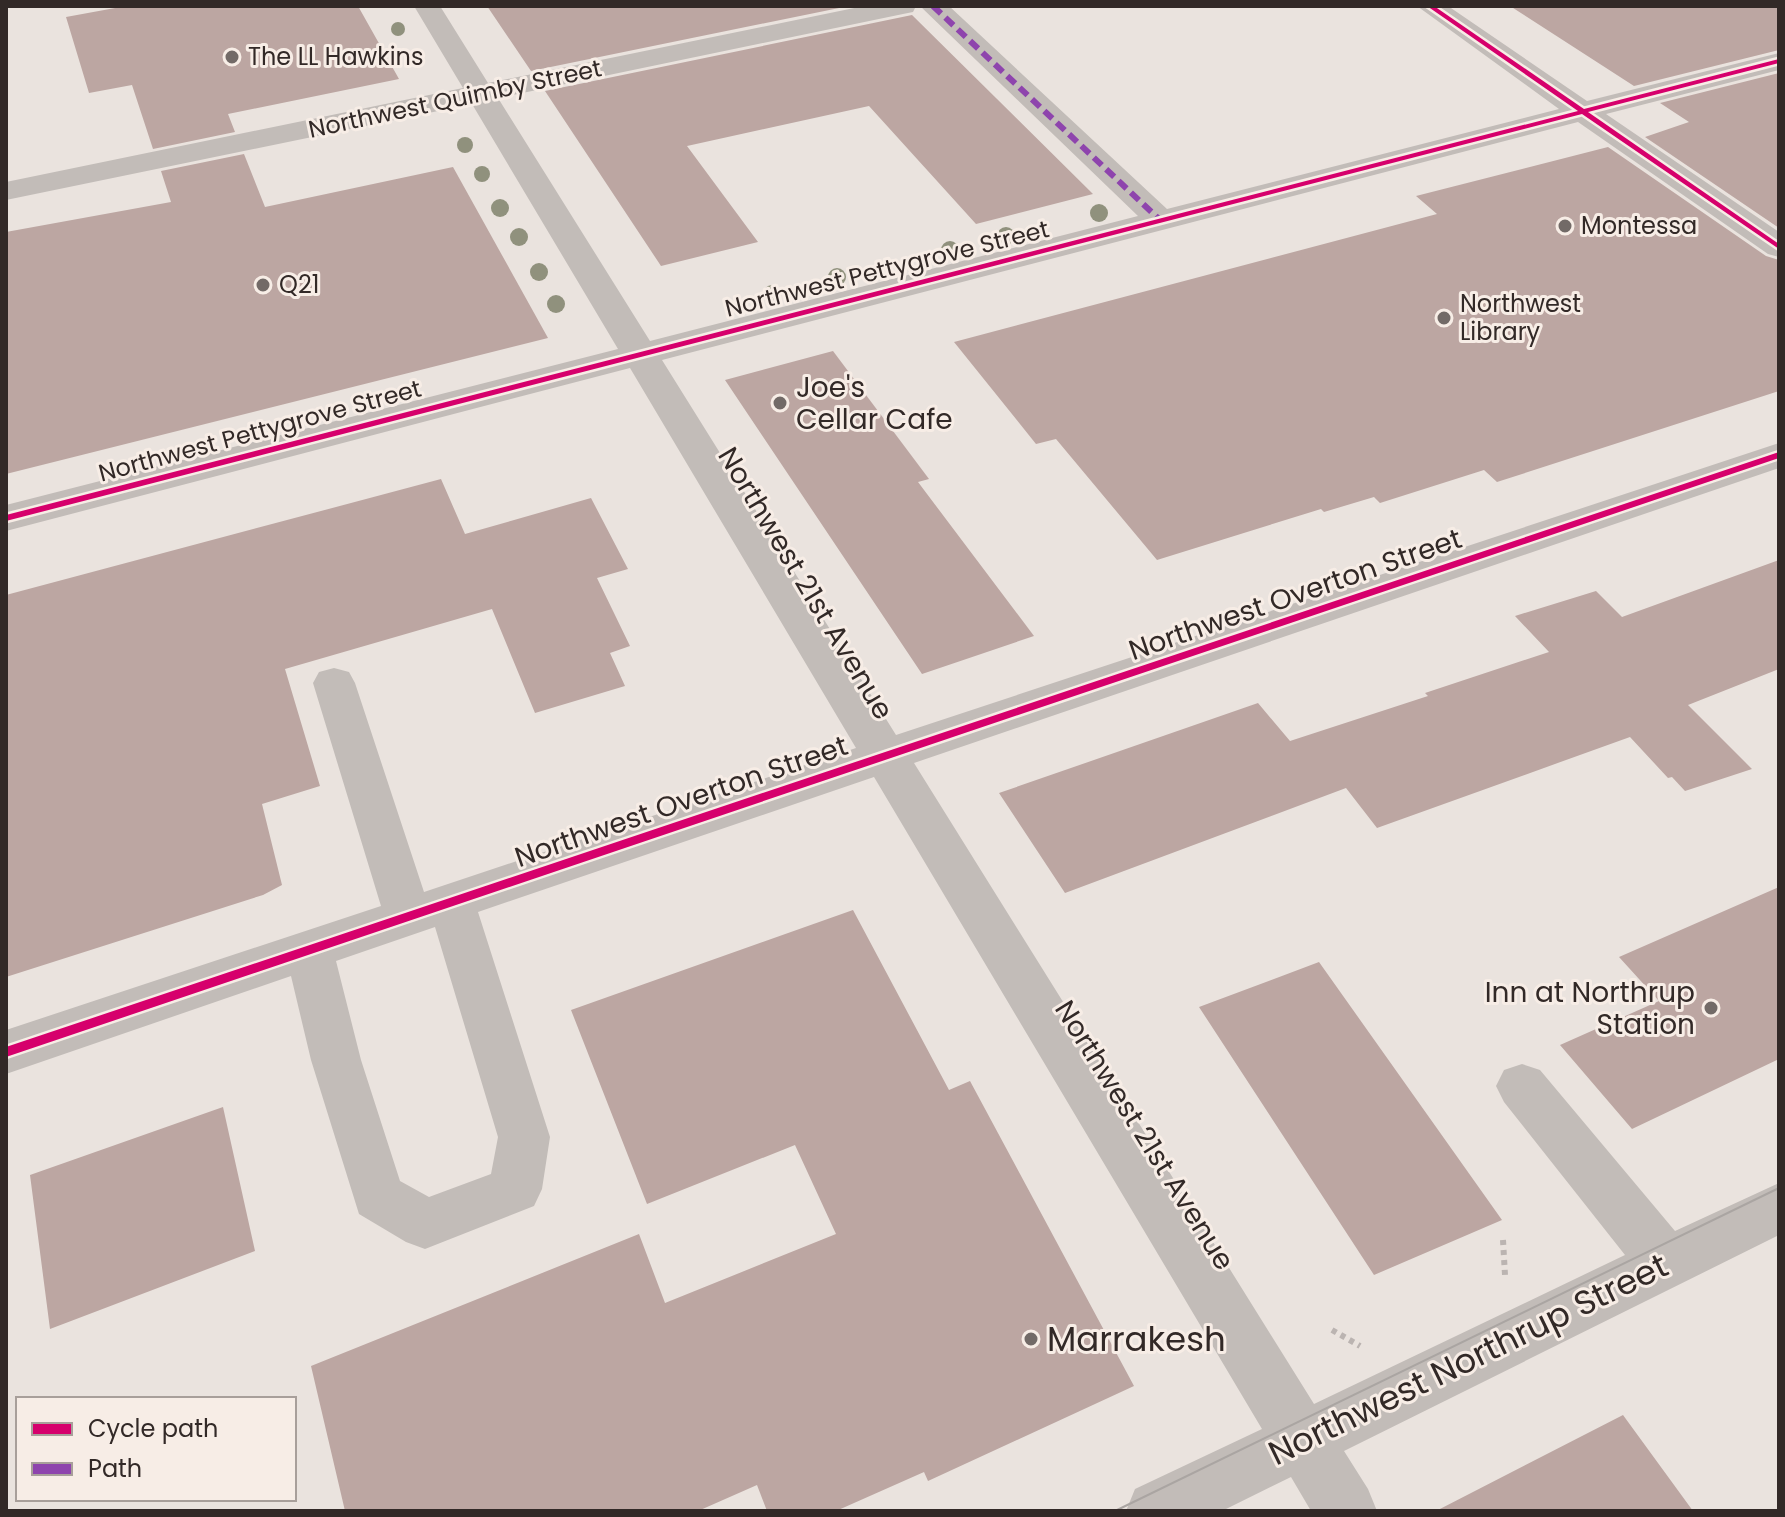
<svg xmlns="http://www.w3.org/2000/svg" width="1785" height="1517" viewBox="0 0 1785 1517" font-family="Poppins,sans-serif">
	<rect width="100%" height="100%" fill="#eae3de"/>
	<path fill="#bca6a2" d="M 126,6 L 358,6 L 399,79 L 228,114 L 235,132 L 153,149 L 132,85 L 89,93 L 66,17 Z
		M 487,6 L 849,6 L 531,71 Z
		M 1510,6 L 1779,6 L 1779,50 L 1634,86 Z
		M 912,15 L 1093,194 L 976,224 L 869,106 L 687,146 L 758,242 L 661,266 L 545,91 Z
		M 1779,73 L 1779,228 L 1645,137 L 1689,122 L 1660,103 Z
		M 1608,147 L 1766,256 L 1779,260 L 1779,391 L 1497,482 L 1484,470 L 1380,503 L 1374,497 L 1324,512 L 1321,509 L 1157,560 L 1056,439 L 1036,444 L 954,342 L 1437,214 L 1416,196 Z
		M 244,154 L 265,207 L 453,167 L 548,338 L 6,474 L 6,232 L 171,202 L 161,171 Z
		M 833,351 L 929,479 L 918,482 L 1034,636 L 922,674 L 725,380 Z
		M 441,479 L 465,534 L 591,498 L 628,569 L 597,578 L 630,646 L 610,653 L 625,686 L 535,713 L 492,609 L 285,669 L 320,786 L 262,804 L 282,885 L 263,895 L 6,977 L 6,595 Z
		M 1779,560 L 1779,669 L 1688,705 L 1752,769 L 1685,791 L 1672,777 L 1668,778 L 1630,737 L 1377,828 L 1346,788 L 1065,893 L 999,793 L 1258,703 L 1290,741 L 1428,696 L 1425,693 L 1549,652 L 1515,616 L 1596,591 L 1622,617 Z
		M 1779,887 L 1779,1059 L 1632,1129 L 1560,1045 L 1659,1001 L 1619,957 Z
		M 853,910 L 949,1090 L 970,1081 L 1134,1386 L 928,1481 L 924,1472 L 836,1511 L 767,1511 L 757,1485 L 698,1511 L 345,1511 L 311,1366 L 639,1234 L 665,1303 L 836,1234 L 795,1145 L 647,1204 L 571,1010 Z
		M 1319,962 L 1502,1220 L 1374,1275 L 1199,1007 Z
		M 223,1107 L 255,1251 L 50,1329 L 30,1175 Z
		M 1623,1415 L 1693,1511 L 1436,1511 Z"/>
	<g fill="none" stroke-linecap="round" stroke-linejoin="round">
		<path stroke="#bbb4b1" stroke-width="6" stroke-dasharray="5 5" stroke-linecap="butt" d="M 1503,1240 L 1505,1275
			M 1332,1330 L 1360,1346"/>
		<path fill="#c2bcb8" fill-rule="evenodd" d="M 414,6 L 440,6 L 488,83 L 864,6 L 916,6 L 913,12 L 903,14 L 498,98 L 650,341 L 1138,216 L 920,6 L 949,6 L 1167,209 L 1559,109 L 1417,6 L 1448,6 L 1587,101 L 1779,53 L 1779,70 L 1606,114 L 1779,232 L 1779,257 L 1768,254 L 1578,122 L 662,360 L 896,735 L 1779,443 L 1779,468 L 914,763 L 1314,1404 L 1625,1255 L 1504,1102 L 1496,1086 L 1504,1070 L 1522,1064 L 1540,1070 L 1675,1231 L 1779,1183 L 1779,1235 L 1344,1451 L 1368,1489 L 1377,1511 L 1311,1511 L 1291,1477 L 1222,1511 L 1126,1511 L 1135,1489 L 1262,1429 L 874,777 L 478,912 L 550,1137 L 542,1189 L 534,1206 L 425,1249 L 406,1242 L 359,1214 L 311,1060 L 291,976 L 6,1074 L 6,1030 L 381,906 L 313,683 L 319,672 L 334,668 L 349,672 L 355,683 L 424,892 L 856,748 L 630,368 L 6,531 L 6,505 L 618,349 L 472,104 L 6,200 L 6,182 L 463,88 ZM 435,927 L 498,1137 L 491,1174 L 429,1197 L 400,1181 L 361,1060 L 336,961 Z"/>
		<path stroke="#aaa5a2" stroke-width="2" d="M 1115,1511 L 1779,1188"/>
		<path stroke="#8e44ad" stroke-width="6" stroke-dasharray="11 6" stroke-linecap="butt" d="M 933,6 L 1160,220"/>
		<g stroke="#f7ede6" stroke-width="5">
			<path id="cycleway" d="M 1427,6 L 1434,6 L 1584,109 L 1779,59 L 1779,63 L 1588,112 L 1779,244 L 1779,249 L 1582,114 L 6,521 L 6,515 L 1578,111 Z
				M 1779,452 L 1779,458 L 6,1057 L 6,1047 Z"/>
		</g>
		<use href="#cycleway" fill="#d6006c" fill-rule="evenodd"/>
	</g>
	<g fill="#90917d">
		<circle cx="398" cy="29" r="7"/>
		<circle cx="465" cy="145" r="8"/>
		<circle cx="482" cy="174" r="8"/>
		<circle cx="500" cy="208" r="9"/>
		<circle cx="1099" cy="213" r="9"/>
		<circle cx="1006" cy="236" r="9"/>
		<circle cx="519" cy="237" r="9"/>
		<circle cx="950" cy="250" r="9"/>
		<circle cx="539" cy="272" r="9"/>
		<circle cx="837" cy="277" r="9"/>
		<circle cx="772" cy="294" r="9"/>
		<circle cx="556" cy="304" r="9"/>
	</g>
	<g fill="#726a67" stroke="#f7ede6" stroke-width="3">
		<circle cx="232" cy="57" r="8"/>
		<circle cx="1565" cy="226" r="8"/>
		<circle cx="263" cy="285" r="8"/>
		<circle cx="1444" cy="318" r="8"/>
		<circle cx="780" cy="403" r="8"/>
		<circle cx="1711" cy="1008" r="8"/>
		<circle cx="1031" cy="1339" r="8"/>
	</g>
	<g text-anchor="middle" stroke-width="6" stroke-linejoin="round" paint-order="stroke">
		<g font-size="24" fill="#322927" stroke="#f7ede6" text-anchor="start">
			<text x="248" y="65">The LL Hawkins</text>
			<text x="1581" y="234">Montessa</text>
			<text x="279" y="293">Q21</text>
			<text x="1460" y="312">Northwest<tspan x="1460" dy="28">Library</tspan></text>
		</g>
		<g font-size="24" fill="#322927" stroke="#f7ede6">
			<text transform="translate(455 99) rotate(-12)" y="8">Northwest Quimby Street</text>
			<text transform="translate(887 269) rotate(-14)" y="8">Northwest Pettygrove Street</text>
			<text transform="translate(260 431) rotate(-15)" y="8">Northwest Pettygrove Street</text>
		</g>
		<g font-size="28" fill="#322927" stroke="#f7ede6" text-anchor="start">
			<text x="796" y="397">Joe's<tspan x="796" dy="32">Cellar Cafe</tspan></text>
			<text x="1695" y="1002" text-anchor="end">Inn at Northrup<tspan x="1695" dy="32">Station</tspan></text>
		</g>
		<g font-size="28" fill="#322927" stroke="#f7ede6">
			<text transform="translate(806 583) rotate(59)" y="10">Northwest 21st Avenue</text>
			<text transform="translate(1295 594) rotate(-19)" y="10">Northwest Overton Street</text>
			<text transform="translate(681 801) rotate(-19)" y="10">Northwest Overton Street</text>
			<text transform="translate(1145 1135) rotate(58)" y="10">Northwest 21st Avenue</text>
		</g>
		<g font-size="34" fill="#322927" stroke="#f7ede6" text-anchor="start">
			<text x="1047" y="1351">Marrakesh</text>
		</g>
		<g font-size="34" fill="#322927" stroke="#f7ede6">
			<text transform="translate(1468 1359) rotate(-26)" y="12">Northwest Northrup Street</text>
		</g>
	</g>
	<rect width="1785" height="1517" fill="none" stroke="#322927" stroke-width="16"/>
	<rect x="16" y="1397" width="280" height="104" fill="#f7ede6" stroke="#a89f9a" stroke-width="2"/>
	<rect x="32" y="1423" width="40" height="12" fill="#d6006c" stroke="#a89f9a" stroke-width="2"/>
	<text x="88" y="1437" font-size="24" fill="#322927">Cycle path</text>
	<rect x="32" y="1463" width="40" height="12" fill="#8e44ad" stroke="#a89f9a" stroke-width="2"/>
	<text x="88" y="1477" font-size="24" fill="#322927">Path</text>
</svg>
